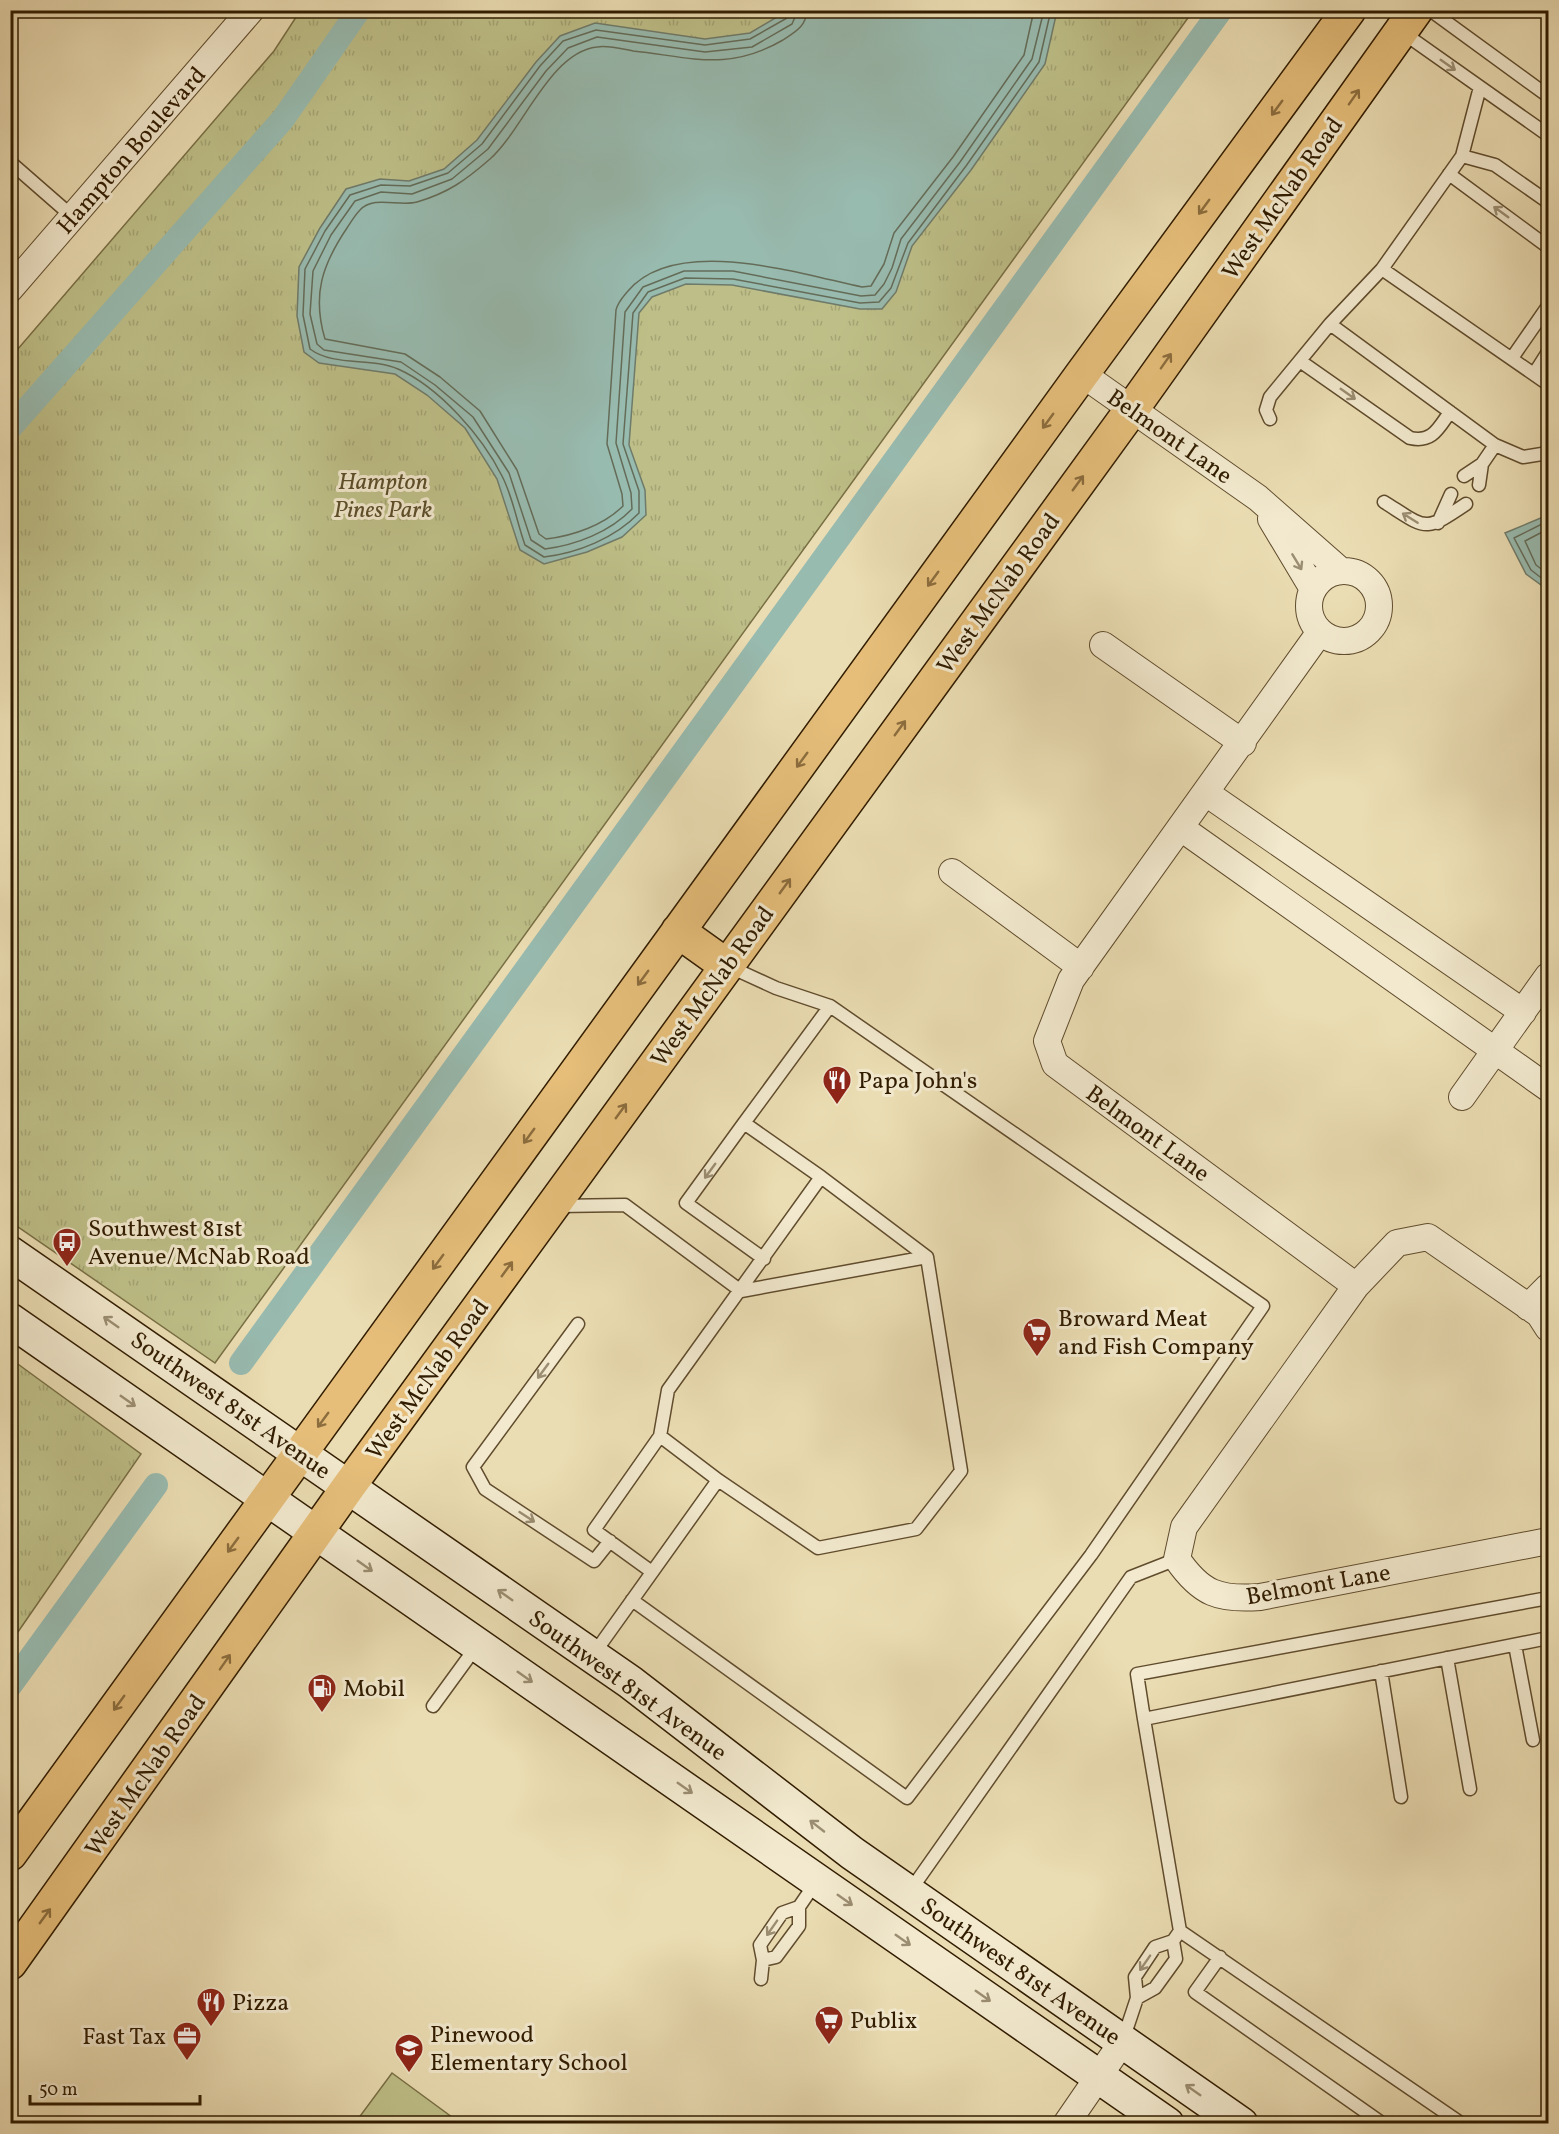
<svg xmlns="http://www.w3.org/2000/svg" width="1559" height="2134" viewBox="0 0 1559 2134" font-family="Vollkorn,serif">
	<defs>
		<pattern id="park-tufts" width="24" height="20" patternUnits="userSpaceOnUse" patternTransform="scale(1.5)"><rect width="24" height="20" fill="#bebf88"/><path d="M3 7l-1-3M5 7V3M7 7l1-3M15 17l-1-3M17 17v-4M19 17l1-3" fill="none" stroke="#a4a474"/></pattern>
	</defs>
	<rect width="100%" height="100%" fill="#ebddb3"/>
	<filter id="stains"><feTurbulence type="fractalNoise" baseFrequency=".00333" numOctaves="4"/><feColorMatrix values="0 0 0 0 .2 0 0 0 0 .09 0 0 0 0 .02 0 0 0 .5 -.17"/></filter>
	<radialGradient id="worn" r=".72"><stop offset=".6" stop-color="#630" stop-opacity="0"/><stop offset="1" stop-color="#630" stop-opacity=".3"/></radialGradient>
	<path fill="#bebf88" stroke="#786e44" stroke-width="1.5" d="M 392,2073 L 460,2123 L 355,2123 Z"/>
	<path fill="url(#park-tufts)" stroke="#786e44" stroke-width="1.5" d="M 300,11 L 1193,11 L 215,1363 L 11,1222 L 11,357 L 274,51 Z
		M 11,1359 L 141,1454 L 11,1642 Z"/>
	<path fill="#98bbb0" stroke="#6f7b6a" stroke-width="1.5" d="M 787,11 L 1057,11 L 1045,64 L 971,170 L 912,246 L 896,292 L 882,309 L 860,309 L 732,285 L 686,284 L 652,297 L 639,313 L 629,445 L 645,490 L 646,515 L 622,537 L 587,552 L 544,564 L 520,550 L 497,479 L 465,428 L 427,395 L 395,374 L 319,363 L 304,352 L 297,316 L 299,267 L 320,228 L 346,189 L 380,179 L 409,181 L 444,169 L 477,140 L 536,62 L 560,36 L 595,23 L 705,39 L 750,33 Z
		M 1548,515 L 1548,590 L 1526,574 L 1505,533 Z"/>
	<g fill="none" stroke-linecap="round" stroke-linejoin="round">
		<path stroke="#646c58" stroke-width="1.5" d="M 790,10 L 787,18 L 750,39 L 705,45 L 596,30 L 563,41 L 540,66 L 482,144 L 448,173 L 410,186 L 381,185 L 350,195 L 325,231 L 305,269 L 303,315 L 310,349 C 334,367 371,357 398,369 C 439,387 482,436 502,476 C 513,497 517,523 525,545 L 544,557 C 578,553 615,538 639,513 L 639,491 L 623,444 L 633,313 L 648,292 L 685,278 L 733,279 L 860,303 L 879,302 L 891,288 L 908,243 L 966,166 L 1039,62 L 1051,10
			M 798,10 L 792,24 L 752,47 L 705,52 L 597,37 L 568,48 L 546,71 L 488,149 L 452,179 L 412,194 L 381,192 L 355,201 L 331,235 L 313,271 L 310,314 L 317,344 L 324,350 L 401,362 L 435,385 L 473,417 L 509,473 L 531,540 L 545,549 C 576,545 610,532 632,509 L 631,493 L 616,443 L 625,312 L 643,287 L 684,271 L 733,271 L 861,296 L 875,295 L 884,284 L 892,268 L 901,239 L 960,162 L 1032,59 L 1044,10
			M 807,10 C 806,27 795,32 783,40 C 728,72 691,57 633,51 C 622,49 608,45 597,47 C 550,52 523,130 490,159 C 466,180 448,193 417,202 C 399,207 374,195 360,210 C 355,215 351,222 347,228 C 322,265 312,295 325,339 L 405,354 L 440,377 L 480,411 L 517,470 L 539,534 L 546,539 C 573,536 604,525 623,506 L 622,494 L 607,444 L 616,310 C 618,302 623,297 628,291 C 676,234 800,274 862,287 L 871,286 L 884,264 L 894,233 L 953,157 L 1024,55 L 1034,10
			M 1548,521 L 1514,538 L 1531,570 L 1548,583
			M 1548,529 L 1525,541 L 1536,565 L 1548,574"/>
		<path stroke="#98bbb0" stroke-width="24" d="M 10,428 L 283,119 L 359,10
			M 241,1363 L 1221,10
			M 10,1686 L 156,1485"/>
		<g stroke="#604c2d" stroke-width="15">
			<path id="lane" d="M 1430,10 L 1548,96
				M 1402,32 L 1548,135
				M 1480,87 L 1462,156 L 1382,269 L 1548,384
				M 1462,156 L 1495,165 L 1548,202
				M 10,162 L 73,217
				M 1449,174 L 1548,247
				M 1382,269 L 1330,324 L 1495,445 L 1523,457 L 1548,453
				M 1512,358 L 1548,306
				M 1300,361 L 1410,438 C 1432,443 1438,429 1450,412
				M 1534,374 L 1548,352
				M 1270,419 L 1266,410 L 1270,397 L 1330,324
				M 1464,476 L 1482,464 L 1495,445
				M 1479,485 L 1482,464
				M 1384,502 C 1427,529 1423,533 1466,504
				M 1438,523 L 1451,494
				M 744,1123 L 686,1203 L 764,1259
				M 558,1206 L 625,1205 L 741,1291 L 927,1257
				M 578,1324 L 473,1467 L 485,1489 L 594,1561 L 610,1541
				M 660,1436 L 718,1480 L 818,1548 L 916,1529 L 961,1471 L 927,1257 L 821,1177 L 744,1123 L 830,1006
				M 652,1572 L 594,1530 L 660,1436 L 668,1390 L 821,1177
				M 632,1600 L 907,1798 L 1091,1555 L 1263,1306 L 830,1006 L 776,988 L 728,966
				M 1515,1645 L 1533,1740
				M 593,1655 L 718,1480
				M 1447,1658 L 1470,1789
				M 1381,1671 L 1401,1797
				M 433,1706 L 476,1647
				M 1144,1719 L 1137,1674 L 1548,1598
				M 910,1891 L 1131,1577 L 1177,1559
				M 1180,1931 L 1462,2124
				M 1220,1957 L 1195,1992 L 1383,2124
				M 763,1960 L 776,1957 L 799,1926 L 799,1907 L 816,1882
				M 761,1979 L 763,1960 L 760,1945 L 782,1913 L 799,1907
				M 1137,1998 L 1155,1988 L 1176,1959 L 1173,1941
				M 1123,2040 L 1137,1998 L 1135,1977 L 1155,1947 L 1173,1941 L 1180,1931 L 1144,1719 L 1548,1638"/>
		</g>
		<g stroke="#604c2d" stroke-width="28">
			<path id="street" d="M 10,289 L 251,10
				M 1082,374 L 1258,498 L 1341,571
				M 1271,519 L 1313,589
				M1309 606a35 35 0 1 1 70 0a35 35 0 1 1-70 0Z
				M 1320,632 L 1071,980 L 1047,1041 L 1055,1064 L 1356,1286
				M 1103,645 L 1243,743
				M 1206,793 L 1523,1012
				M 1181,828 L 1548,1088
				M 952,872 L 1081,967
				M 1462,1097 L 1548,976
				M 1528,1307 L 1548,1287
				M 1548,1328 L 1539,1314 L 1428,1237 L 1397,1243 L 1356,1286 L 1184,1527 L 1177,1559 C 1201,1594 1219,1600 1260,1597 L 1548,1541
				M 1066,2124 L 1123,2041"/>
		</g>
		<g stroke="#311c00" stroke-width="36">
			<path id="secondary" d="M 10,1253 L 630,1682 L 852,1853 L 1241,2124
				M 10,1320 L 1167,2124"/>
		</g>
		<g stroke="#311c00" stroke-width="36">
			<path id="primary" d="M 678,931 L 727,966
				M 10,1854 L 1082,374 L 1349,10
				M 10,1963 L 349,1486 L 1132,409 L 1416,10"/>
		</g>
		<use href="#lane" stroke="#f2e9ce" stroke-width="12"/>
		<use href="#street" stroke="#f2e9ce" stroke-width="26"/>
		<use href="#secondary" stroke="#f2e9ce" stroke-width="33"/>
		<use href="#primary" stroke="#e6be7a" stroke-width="33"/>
	</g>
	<defs><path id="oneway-shaft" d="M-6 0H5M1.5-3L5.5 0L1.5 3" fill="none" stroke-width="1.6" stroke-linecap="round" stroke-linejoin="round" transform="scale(1.5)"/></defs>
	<g stroke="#9b8d71">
		<use href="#oneway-shaft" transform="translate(1448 65) rotate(35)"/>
		<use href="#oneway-shaft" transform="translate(1501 212) rotate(-144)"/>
		<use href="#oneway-shaft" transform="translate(1348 394) rotate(35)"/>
		<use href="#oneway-shaft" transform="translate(1410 518) rotate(-148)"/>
		<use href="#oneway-shaft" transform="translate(1297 562) rotate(59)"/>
		<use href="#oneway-shaft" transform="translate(710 1171) rotate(126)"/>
		<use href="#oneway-shaft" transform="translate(111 1322) rotate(-145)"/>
		<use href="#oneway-shaft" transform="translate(543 1371) rotate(126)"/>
		<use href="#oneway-shaft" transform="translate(128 1401) rotate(35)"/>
		<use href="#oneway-shaft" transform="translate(527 1517) rotate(33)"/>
		<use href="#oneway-shaft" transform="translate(365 1566) rotate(35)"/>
		<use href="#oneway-shaft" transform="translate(505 1595) rotate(-145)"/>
		<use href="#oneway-shaft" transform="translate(525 1677) rotate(35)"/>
		<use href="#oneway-shaft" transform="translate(685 1788) rotate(35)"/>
		<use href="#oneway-shaft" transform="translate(817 1826) rotate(-142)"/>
		<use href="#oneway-shaft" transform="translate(845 1900) rotate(35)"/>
		<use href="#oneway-shaft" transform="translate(772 1928) rotate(125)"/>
		<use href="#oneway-shaft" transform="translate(903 1940) rotate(35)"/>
		<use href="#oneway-shaft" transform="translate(1145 1963) rotate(125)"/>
		<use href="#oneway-shaft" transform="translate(983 1996) rotate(35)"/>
		<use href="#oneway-shaft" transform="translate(1193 2090) rotate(-145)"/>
	</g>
	<g stroke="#8c6d3d">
		<use href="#oneway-shaft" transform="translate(1354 97) rotate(-55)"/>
		<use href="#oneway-shaft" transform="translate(1277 108) rotate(126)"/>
		<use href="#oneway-shaft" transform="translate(1204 207) rotate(126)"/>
		<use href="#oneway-shaft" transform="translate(1166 361) rotate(-55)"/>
		<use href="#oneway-shaft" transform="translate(1048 421) rotate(126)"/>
		<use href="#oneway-shaft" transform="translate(1078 483) rotate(-54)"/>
		<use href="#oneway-shaft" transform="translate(933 579) rotate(126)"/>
		<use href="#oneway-shaft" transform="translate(900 728) rotate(-54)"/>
		<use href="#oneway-shaft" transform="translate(802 760) rotate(126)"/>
		<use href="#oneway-shaft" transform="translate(785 886) rotate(-54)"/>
		<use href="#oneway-shaft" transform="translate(643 978) rotate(126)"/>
		<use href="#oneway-shaft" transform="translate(621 1111) rotate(-54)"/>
		<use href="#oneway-shaft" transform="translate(529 1136) rotate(126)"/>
		<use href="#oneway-shaft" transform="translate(438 1262) rotate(126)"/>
		<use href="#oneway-shaft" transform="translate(507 1269) rotate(-54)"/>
		<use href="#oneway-shaft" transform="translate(323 1420) rotate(126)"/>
		<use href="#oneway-shaft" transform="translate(233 1545) rotate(126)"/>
		<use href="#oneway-shaft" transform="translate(225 1662) rotate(-55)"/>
		<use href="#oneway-shaft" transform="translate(119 1703) rotate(126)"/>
		<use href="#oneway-shaft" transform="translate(45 1916) rotate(-54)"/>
	</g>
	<defs>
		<g id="restaurant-pin" transform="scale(1.5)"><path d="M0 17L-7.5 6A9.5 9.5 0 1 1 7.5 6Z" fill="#8f2418" stroke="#f2e9ce"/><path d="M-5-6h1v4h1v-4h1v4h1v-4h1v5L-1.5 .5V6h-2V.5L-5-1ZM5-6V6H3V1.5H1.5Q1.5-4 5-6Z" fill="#fff"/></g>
		<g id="bus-pin" transform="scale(1.5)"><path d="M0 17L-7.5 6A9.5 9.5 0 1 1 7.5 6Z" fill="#8f2418" stroke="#f2e9ce"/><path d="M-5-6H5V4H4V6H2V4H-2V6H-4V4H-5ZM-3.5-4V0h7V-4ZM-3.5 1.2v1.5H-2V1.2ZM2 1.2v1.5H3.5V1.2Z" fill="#fff"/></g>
		<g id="supermarket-pin" transform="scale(1.5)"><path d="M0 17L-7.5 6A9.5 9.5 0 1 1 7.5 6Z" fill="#8f2418" stroke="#f2e9ce"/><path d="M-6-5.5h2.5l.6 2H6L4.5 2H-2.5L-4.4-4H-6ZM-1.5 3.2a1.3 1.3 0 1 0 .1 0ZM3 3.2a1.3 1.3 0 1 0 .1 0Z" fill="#fff"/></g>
		<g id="fuel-pin" transform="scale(1.5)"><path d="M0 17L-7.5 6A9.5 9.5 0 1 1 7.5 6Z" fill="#8f2418" stroke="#f2e9ce"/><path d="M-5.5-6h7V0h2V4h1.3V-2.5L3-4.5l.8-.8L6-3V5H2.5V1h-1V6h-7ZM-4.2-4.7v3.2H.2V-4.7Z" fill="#fff"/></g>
		<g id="office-pin" transform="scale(1.5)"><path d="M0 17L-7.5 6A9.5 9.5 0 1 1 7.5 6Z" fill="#8f2418" stroke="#f2e9ce"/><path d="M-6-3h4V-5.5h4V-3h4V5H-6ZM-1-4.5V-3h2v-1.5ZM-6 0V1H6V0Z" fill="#fff"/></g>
		<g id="school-pin" transform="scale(1.5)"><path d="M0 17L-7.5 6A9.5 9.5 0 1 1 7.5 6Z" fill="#8f2418" stroke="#f2e9ce"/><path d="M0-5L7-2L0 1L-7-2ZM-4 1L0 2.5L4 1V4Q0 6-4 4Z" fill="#fff"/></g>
	</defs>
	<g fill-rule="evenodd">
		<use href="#restaurant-pin" x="837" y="1080"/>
		<use href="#bus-pin" x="67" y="1242"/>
		<use href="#supermarket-pin" x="1037" y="1332"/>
		<use href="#fuel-pin" x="322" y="1688"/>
		<use href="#restaurant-pin" x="211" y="2002"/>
		<use href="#supermarket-pin" x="829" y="2020"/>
		<use href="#office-pin" x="187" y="2036"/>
		<use href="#school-pin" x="409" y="2048"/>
	</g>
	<g text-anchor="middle" stroke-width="6" stroke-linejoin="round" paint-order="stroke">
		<g font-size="24" fill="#311c00" stroke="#f2e9ce">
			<text transform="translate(131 150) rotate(-49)" y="8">Hampton Boulevard</text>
			<text transform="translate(1282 198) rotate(-55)" y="8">West McNab Road</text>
			<text transform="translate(1170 436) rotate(35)" y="8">Belmont Lane</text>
			<text transform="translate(998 593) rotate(-54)" y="8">West McNab Road</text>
			<text transform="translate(712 986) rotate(-54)" y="8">West McNab Road</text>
			<text transform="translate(1148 1133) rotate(36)" y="8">Belmont Lane</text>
			<text transform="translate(427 1379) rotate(-54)" y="8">West McNab Road</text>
			<text transform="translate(231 1405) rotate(35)" y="8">Southwest 81st Avenue</text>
			<text transform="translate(1318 1584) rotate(-10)" y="8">Belmont Lane</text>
			<text transform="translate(628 1685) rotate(36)" y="8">Southwest 81st Avenue</text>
			<text transform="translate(145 1775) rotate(-55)" y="8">West McNab Road</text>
			<text transform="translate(1021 1971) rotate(35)" y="8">Southwest 81st Avenue</text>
		</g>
		<g font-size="24" font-style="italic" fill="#5b4d29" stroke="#f2e9ce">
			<text x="383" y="489">Hampton<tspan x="383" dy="28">Pines Park</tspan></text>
		</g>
		<g font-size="24" fill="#311c00" stroke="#f2e9ce" text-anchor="start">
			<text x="858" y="1088">Papa John's</text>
			<text x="88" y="1236">Southwest 81st<tspan x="88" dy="28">Avenue/McNab Road</tspan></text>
			<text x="1058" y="1326">Broward Meat<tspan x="1058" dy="28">and Fish Company</tspan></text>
			<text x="343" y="1696">Mobil</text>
			<text x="232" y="2010">Pizza</text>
			<text x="850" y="2028">Publix</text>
			<text x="430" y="2042">Pinewood<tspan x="430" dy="28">Elementary School</tspan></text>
			<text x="166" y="2044" text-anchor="end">Fast Tax</text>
		</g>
	</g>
	<rect width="1559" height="2134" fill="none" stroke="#ebddb3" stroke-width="36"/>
	<rect x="12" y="12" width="1535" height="2110" fill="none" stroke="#311c00" stroke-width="3"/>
	<rect x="18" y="18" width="1523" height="2098" fill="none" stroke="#311c00" stroke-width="1.5"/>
	<path d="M30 2095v9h170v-9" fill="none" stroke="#311c00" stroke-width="3"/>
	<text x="39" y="2095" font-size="18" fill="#311c00" stroke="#f2e9ce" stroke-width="4.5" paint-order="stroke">50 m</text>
	<rect width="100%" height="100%" filter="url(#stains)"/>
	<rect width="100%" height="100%" fill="url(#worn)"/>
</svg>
